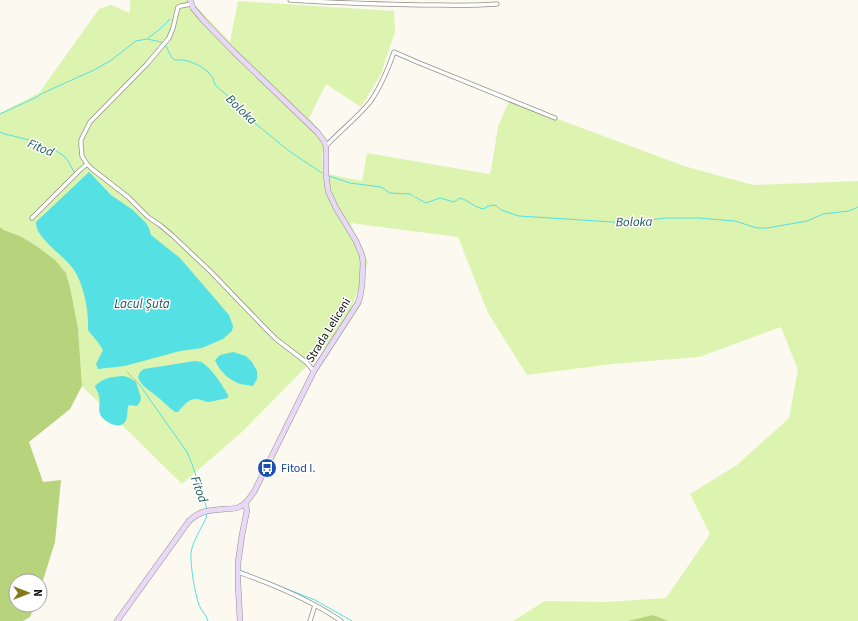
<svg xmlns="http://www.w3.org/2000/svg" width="858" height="621" viewBox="0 0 858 621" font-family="'Source Sans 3',sans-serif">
	<rect width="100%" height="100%" fill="#fcf9f0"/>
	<path fill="#dcf4b0" d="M 130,0 L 187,0 L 189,7 L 196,6 L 230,42 L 238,1 L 394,11 L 395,32 L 381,74 L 361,107 L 326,84 L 309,118 L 327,140 L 322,154 L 323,173 L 362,181 L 367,153 L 489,174 L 491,171 L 498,127 L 509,101 L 684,166 L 753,185 L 858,181 L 858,621 L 669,621 L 653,615 L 627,621 L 513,621 L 545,601 L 606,602 L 666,598 L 710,534 L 690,494 L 737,465 L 789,418 L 798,370 L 781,327 L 699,357 L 612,364 L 527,375 L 488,313 L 458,237 L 350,223 L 368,262 L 344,328 L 243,431 L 182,484 L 82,386 L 78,328 L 71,292 L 55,260 L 38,247 L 22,237 L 4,230 L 0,227 L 0,113 L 39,93 L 99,9 L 111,5 L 130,13 Z"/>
	<path fill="#b7d47c" d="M 0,227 L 4,230 L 22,237 L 38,247 L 55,260 L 66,273 L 71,292 L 78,328 L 82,386 L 70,409 L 29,442 L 43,482 L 61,480 L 55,542 L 40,590 L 40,581 L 16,581 L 16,605 L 35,605 L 30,617 L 23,621 L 0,621 Z
		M 653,615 L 669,621 L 627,621 Z"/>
	<path fill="#55e0e4" d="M 89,172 L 111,195 L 133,210 L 146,223 L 149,228 L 151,235 L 180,258 L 229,315 L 233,326 L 232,331 L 223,339 L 202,348 L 180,351 L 125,366 L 98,369 L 96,364 L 103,350 C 99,342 93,337 88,330 C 89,312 84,285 74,270 C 64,256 47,246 38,231 C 37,228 36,226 36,222 Z
		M 233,352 L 246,356 L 252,362 L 257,371 L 257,379 L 253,386 C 249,385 244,385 240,384 C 229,380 219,371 215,360 L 220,355 Z
		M 195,361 C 195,361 201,362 201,362 C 211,367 223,386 228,395 L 228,398 C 222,399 215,401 209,402 C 204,402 201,399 196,399 C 188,399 183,406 178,412 L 175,412 C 168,407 162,400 155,395 C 148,389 141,386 138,377 L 140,372 L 144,369 Z
		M 124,376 L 130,378 L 136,382 L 141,398 L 140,402 L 137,406 L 129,405 L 128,407 C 127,411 128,418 125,422 C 119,430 105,422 101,416 C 97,409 101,404 99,397 C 99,393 96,390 95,386 C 104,377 112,377 124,376 Z"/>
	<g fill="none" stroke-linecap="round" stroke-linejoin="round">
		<path stroke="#55e0e4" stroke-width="1" d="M 148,38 L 160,29 L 170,19
			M 166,46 L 172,58 L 175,60 L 184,60 L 191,62 L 200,66 L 208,72 L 213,78 L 215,85 L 222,91 L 235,102 L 246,116 L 289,151 L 322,173
			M 0,114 L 35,98 L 43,93 L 94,70 L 110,61 L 136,41 L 147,39 L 161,42 L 162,43
			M 0,132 L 5,134 L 29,140 L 43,147 L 53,149 L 64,156 L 68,161 L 74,172
			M 329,176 L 350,183 L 381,187 L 390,193 L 410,194 L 413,196
			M 415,197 L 426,203 L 440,198 L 454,202 L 460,198 C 470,201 473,207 484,209 L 486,207 L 493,205 L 497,206 L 501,210 L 519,216 L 628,223 L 665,218 L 698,218 L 735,221 L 757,228 L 767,228 L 807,221 L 823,214 L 849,211 L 858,207
			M 127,372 L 139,384 L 187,452 L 192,464 L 207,509
			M 207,512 C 207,518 204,522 202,526 C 198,534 192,544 191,553 C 190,564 195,594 199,605 C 201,611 207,615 208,621
			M 240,570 L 254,576
			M 264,580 L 315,600 L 352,621"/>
		<g stroke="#918f86" stroke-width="5">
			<path id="street" d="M 290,0 C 334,3 377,4 421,5 C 446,5 472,6 497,4
				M 191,4 L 181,6 L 178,7 L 173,28 L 169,38 L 147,64 L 90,122 L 81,140 L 81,146 L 82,156 L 87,164 L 92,169 L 128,197 L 148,217 L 160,225 L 173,236 L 211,272 L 265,328 L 276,339 L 306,362 L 314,371
				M 326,146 C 340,131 357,118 370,102 C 381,87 388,69 394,52 L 417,62 L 555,118
				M 32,218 L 78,172 L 87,164
				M 238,572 C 272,584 311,600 341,621
				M 310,621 L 315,605"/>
		</g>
		<g stroke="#918f86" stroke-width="6">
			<path id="secondary" d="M 117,621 L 189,521 C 201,510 210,510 225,509 C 230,509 236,509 241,506 C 247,503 250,497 254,492 L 314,371 L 358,303 L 360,297 L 362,285 L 363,263 L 362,255 L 356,241 L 336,208 L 328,191 L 326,174 L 326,146 L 324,141 L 317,132 L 234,52 L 203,20 L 193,8 L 190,0
				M 240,621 L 238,583 L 238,563 L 242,535 L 247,510 L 245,503"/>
		</g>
		<use href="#street" stroke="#fff" stroke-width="3.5"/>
		<use href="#secondary" stroke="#e8daf7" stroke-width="5"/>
	</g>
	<defs>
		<g id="bus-disc" transform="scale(1)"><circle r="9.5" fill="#1a4fb4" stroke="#fff"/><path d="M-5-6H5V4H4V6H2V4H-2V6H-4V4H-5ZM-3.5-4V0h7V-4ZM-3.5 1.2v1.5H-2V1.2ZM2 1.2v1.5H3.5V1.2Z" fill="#fff"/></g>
	</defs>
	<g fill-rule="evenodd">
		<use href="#bus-disc" x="267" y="468"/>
	</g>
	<g text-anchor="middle" stroke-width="3" stroke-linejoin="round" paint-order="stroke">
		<g font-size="12" fill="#100f0c" stroke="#fff">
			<text transform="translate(328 330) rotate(-58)" y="4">Strada Leliceni</text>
		</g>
		<g font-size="12" fill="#164399" stroke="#fff" text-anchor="start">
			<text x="281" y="472">Fitod I.</text>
		</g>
		<g font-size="13" font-style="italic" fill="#215b5c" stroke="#fff">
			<text transform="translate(242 109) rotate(44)" y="5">Boloka</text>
			<text transform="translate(41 147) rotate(22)" y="5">Fitod</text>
			<text transform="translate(634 221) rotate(-1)" y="5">Boloka</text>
			<text x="142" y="308">Lacul Șuta</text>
			<text transform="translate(200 489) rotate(70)" y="5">Fitod</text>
		</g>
	</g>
	<g transform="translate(28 593) rotate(90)"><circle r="19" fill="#ffffff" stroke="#9f9f9e"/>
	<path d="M0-3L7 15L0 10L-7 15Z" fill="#85791e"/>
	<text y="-6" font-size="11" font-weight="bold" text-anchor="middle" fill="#100f0c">N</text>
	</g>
</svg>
